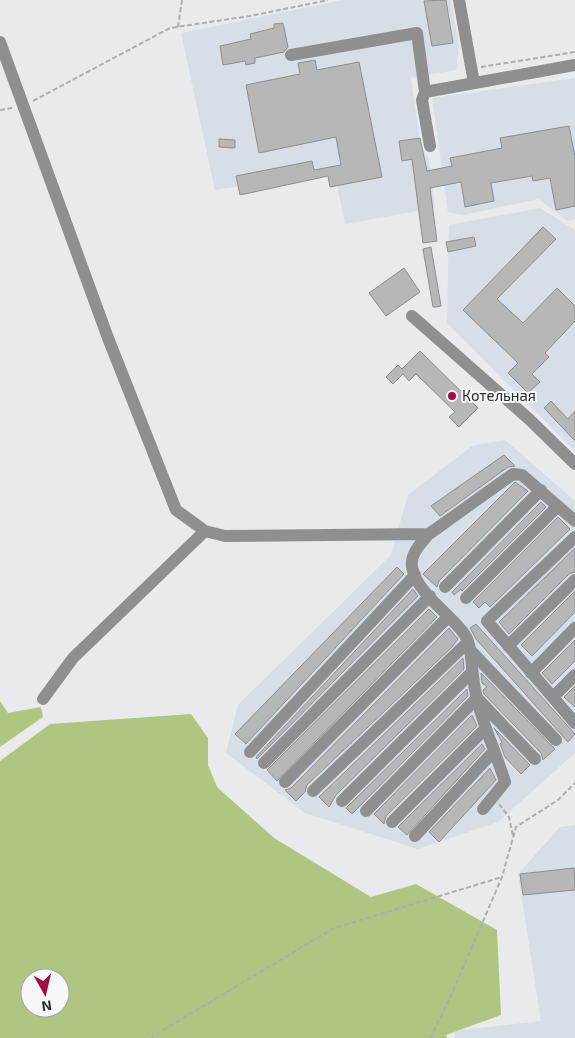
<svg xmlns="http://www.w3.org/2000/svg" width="575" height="1038" viewBox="0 0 575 1038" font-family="'Exo 2',sans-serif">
	<rect width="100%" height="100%" fill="#e9eaeb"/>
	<path fill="#d7dee5" d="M 343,0 L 451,0 L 459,47 L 456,70 L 411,78 L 421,150 L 429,158 L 435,208 L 345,224 L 334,171 L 215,190 L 181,33 Z
		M 575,78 L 575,219 L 567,221 L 539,199 L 463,215 L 448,212 L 432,98 Z
		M 540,208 L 575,230 L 575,451 L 447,323 L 449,225 Z
		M 505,440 L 575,501 L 575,753 L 498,822 L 418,849 L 305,813 L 226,753 L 238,705 L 391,555 L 408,495 L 472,446 Z
		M 575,825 L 575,1038 L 455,1038 L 454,1031 L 541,1021 L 518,874 L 560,827 Z"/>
	<path fill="#b0c680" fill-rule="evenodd" d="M 0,701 L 8,713 L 41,707 L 43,717 L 0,747 Z
		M 191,714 L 208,738 L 208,765 L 217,787 L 274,838 L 371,897 L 416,884 L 497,930 L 501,1015 L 446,1035 L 447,1038 L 0,1038 L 0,761 L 50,724 ZM 30,978 L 60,978 L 60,1008 L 30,1008 Z"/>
	<path fill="#b7b7b8" stroke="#8f8e8f" d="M 446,0 L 453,43 L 432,46 L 424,1 Z
		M 283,23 L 288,47 L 284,52 L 255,58 L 255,63 L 246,65 L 245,61 L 223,65 L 220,46 L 251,39 L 250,34 L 274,28 L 274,24 Z
		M 315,60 L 317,70 L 359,62 L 382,177 L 330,187 L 328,176 L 240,195 L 236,176 L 312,161 L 314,170 L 341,165 L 336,137 L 259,153 L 246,85 L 300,74 L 298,63 Z
		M 569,126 L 575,157 L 575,206 L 556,210 L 550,178 L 533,181 L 532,176 L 491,183 L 494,201 L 465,207 L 461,182 L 430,188 L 437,241 L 423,243 L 412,159 L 402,161 L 399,141 L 420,138 L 427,171 L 452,166 L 450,158 L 502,148 L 500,138 Z
		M 219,139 L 235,140 L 235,148 L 219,147 Z
		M 543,227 L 556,239 L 497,299 L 523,323 L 557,288 L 575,306 L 575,321 L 545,353 L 549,357 L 532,374 L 540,382 L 528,393 L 508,373 L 518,363 L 463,310 Z
		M 474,237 L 476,246 L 448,252 L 446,242 Z
		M 431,247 L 441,306 L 436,307 L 433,307 L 423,249 Z
		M 404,268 L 420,292 L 386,316 L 369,293 Z
		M 420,351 L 478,408 L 459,427 L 449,417 L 455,412 L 416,374 L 409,381 L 403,374 L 393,384 L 386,377 L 398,365 L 402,369 Z
		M 551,401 L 568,419 L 575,411 L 575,441 L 544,408 Z
		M 504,455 L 515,466 L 508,467 L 440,516 L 431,506 Z
		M 515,482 L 528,491 L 439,581 L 437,587 L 423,574 Z
		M 541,502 L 546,507 L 462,591 L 461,589 L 454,595 L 452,592 Z
		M 558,517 L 570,529 L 490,607 L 485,602 L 479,608 L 473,602 Z
		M 575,548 L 575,572 L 569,574 L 509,634 L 499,622 Z
		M 397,567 L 404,574 L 246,744 L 235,734 Z
		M 413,589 L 418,596 L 257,759 L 256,757 Z
		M 575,591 L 575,612 L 532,656 L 521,645 Z
		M 429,609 L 437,617 L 277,781 L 267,770 Z
		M 476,624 L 575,734 L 568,742 L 476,639 L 470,628 Z
		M 449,628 L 458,639 L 452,647 L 307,785 L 305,792 L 296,801 L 285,790 L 291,788 Z
		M 575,640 L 575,661 L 552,684 L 542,673 Z
		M 463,658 L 464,669 L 336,795 L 329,807 L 319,797 Z
		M 481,673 L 555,749 L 543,760 L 541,753 L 484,694 L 483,690 L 487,687 L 482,683 Z
		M 575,686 L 575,707 L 564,697 Z
		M 467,689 L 468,696 L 352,814 L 346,808 Z
		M 472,715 L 477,726 L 386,816 L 384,824 L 374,814 Z
		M 494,728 L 530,765 L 521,774 L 505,757 L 500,744 L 502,742 Z
		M 482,744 L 485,749 L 407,835 L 398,827 Z
		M 490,768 L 496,780 L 439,842 L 429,832 Z
		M 574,868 L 575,890 L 523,895 L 520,874 Z"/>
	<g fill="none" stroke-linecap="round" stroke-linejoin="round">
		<path stroke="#adaeaf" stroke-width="2" stroke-dasharray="5 2.5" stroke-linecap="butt" d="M 178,27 L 182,0
			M 481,67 L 575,52
			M 33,101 L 170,28 L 250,16 L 328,0
			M 0,110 L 12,108
			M 499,804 L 509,817 L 513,836
			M 150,1038 L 334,928 L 502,877
			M 430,1038 L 447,1005 L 502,877 L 516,827 L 558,800 L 575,783"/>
		<path stroke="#908f8f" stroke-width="12" d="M 459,0 L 474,83
			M 0,42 L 108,338 L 176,510 L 205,531 L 225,536 L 429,534 L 513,474 L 522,475 L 575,521
			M 291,55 L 417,33 L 425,92 L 575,65
			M 425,92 L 422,100 L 430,146
			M 412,316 L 530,420 L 575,464
			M 429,534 C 421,543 410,554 412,567 C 417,594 451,614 465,635 C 472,646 471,664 473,676 C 477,714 494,746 505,782 L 483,809
			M 575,537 L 487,621 L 575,723
			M 445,587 L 541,490
			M 466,598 L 558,506
			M 508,646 L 575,580
			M 470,650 L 556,740
			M 531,673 L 575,628
			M 553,697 L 575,675
			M 43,699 L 73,658 L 205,531
			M 250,752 L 415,575
			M 264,763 L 430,596
			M 285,782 L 448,617
			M 313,791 L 467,643
			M 342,801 L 472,672
			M 366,811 L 477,698 L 535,759
			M 392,822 L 485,729
			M 415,836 L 494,751"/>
	</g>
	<circle fill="#a50c43" stroke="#f6f7f8" stroke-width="2" cx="452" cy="396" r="5"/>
	<g text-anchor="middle" stroke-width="4" stroke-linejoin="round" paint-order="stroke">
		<g font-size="15" fill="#2a2b2b" stroke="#f6f7f8" text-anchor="start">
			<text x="462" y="401">Котельная</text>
		</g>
	</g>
	<g transform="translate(45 993) rotate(172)"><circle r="24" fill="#f6f7f8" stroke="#a4a5a6"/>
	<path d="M0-4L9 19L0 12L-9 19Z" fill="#a50c43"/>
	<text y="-8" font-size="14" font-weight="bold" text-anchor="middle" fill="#2a2b2b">N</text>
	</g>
</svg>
